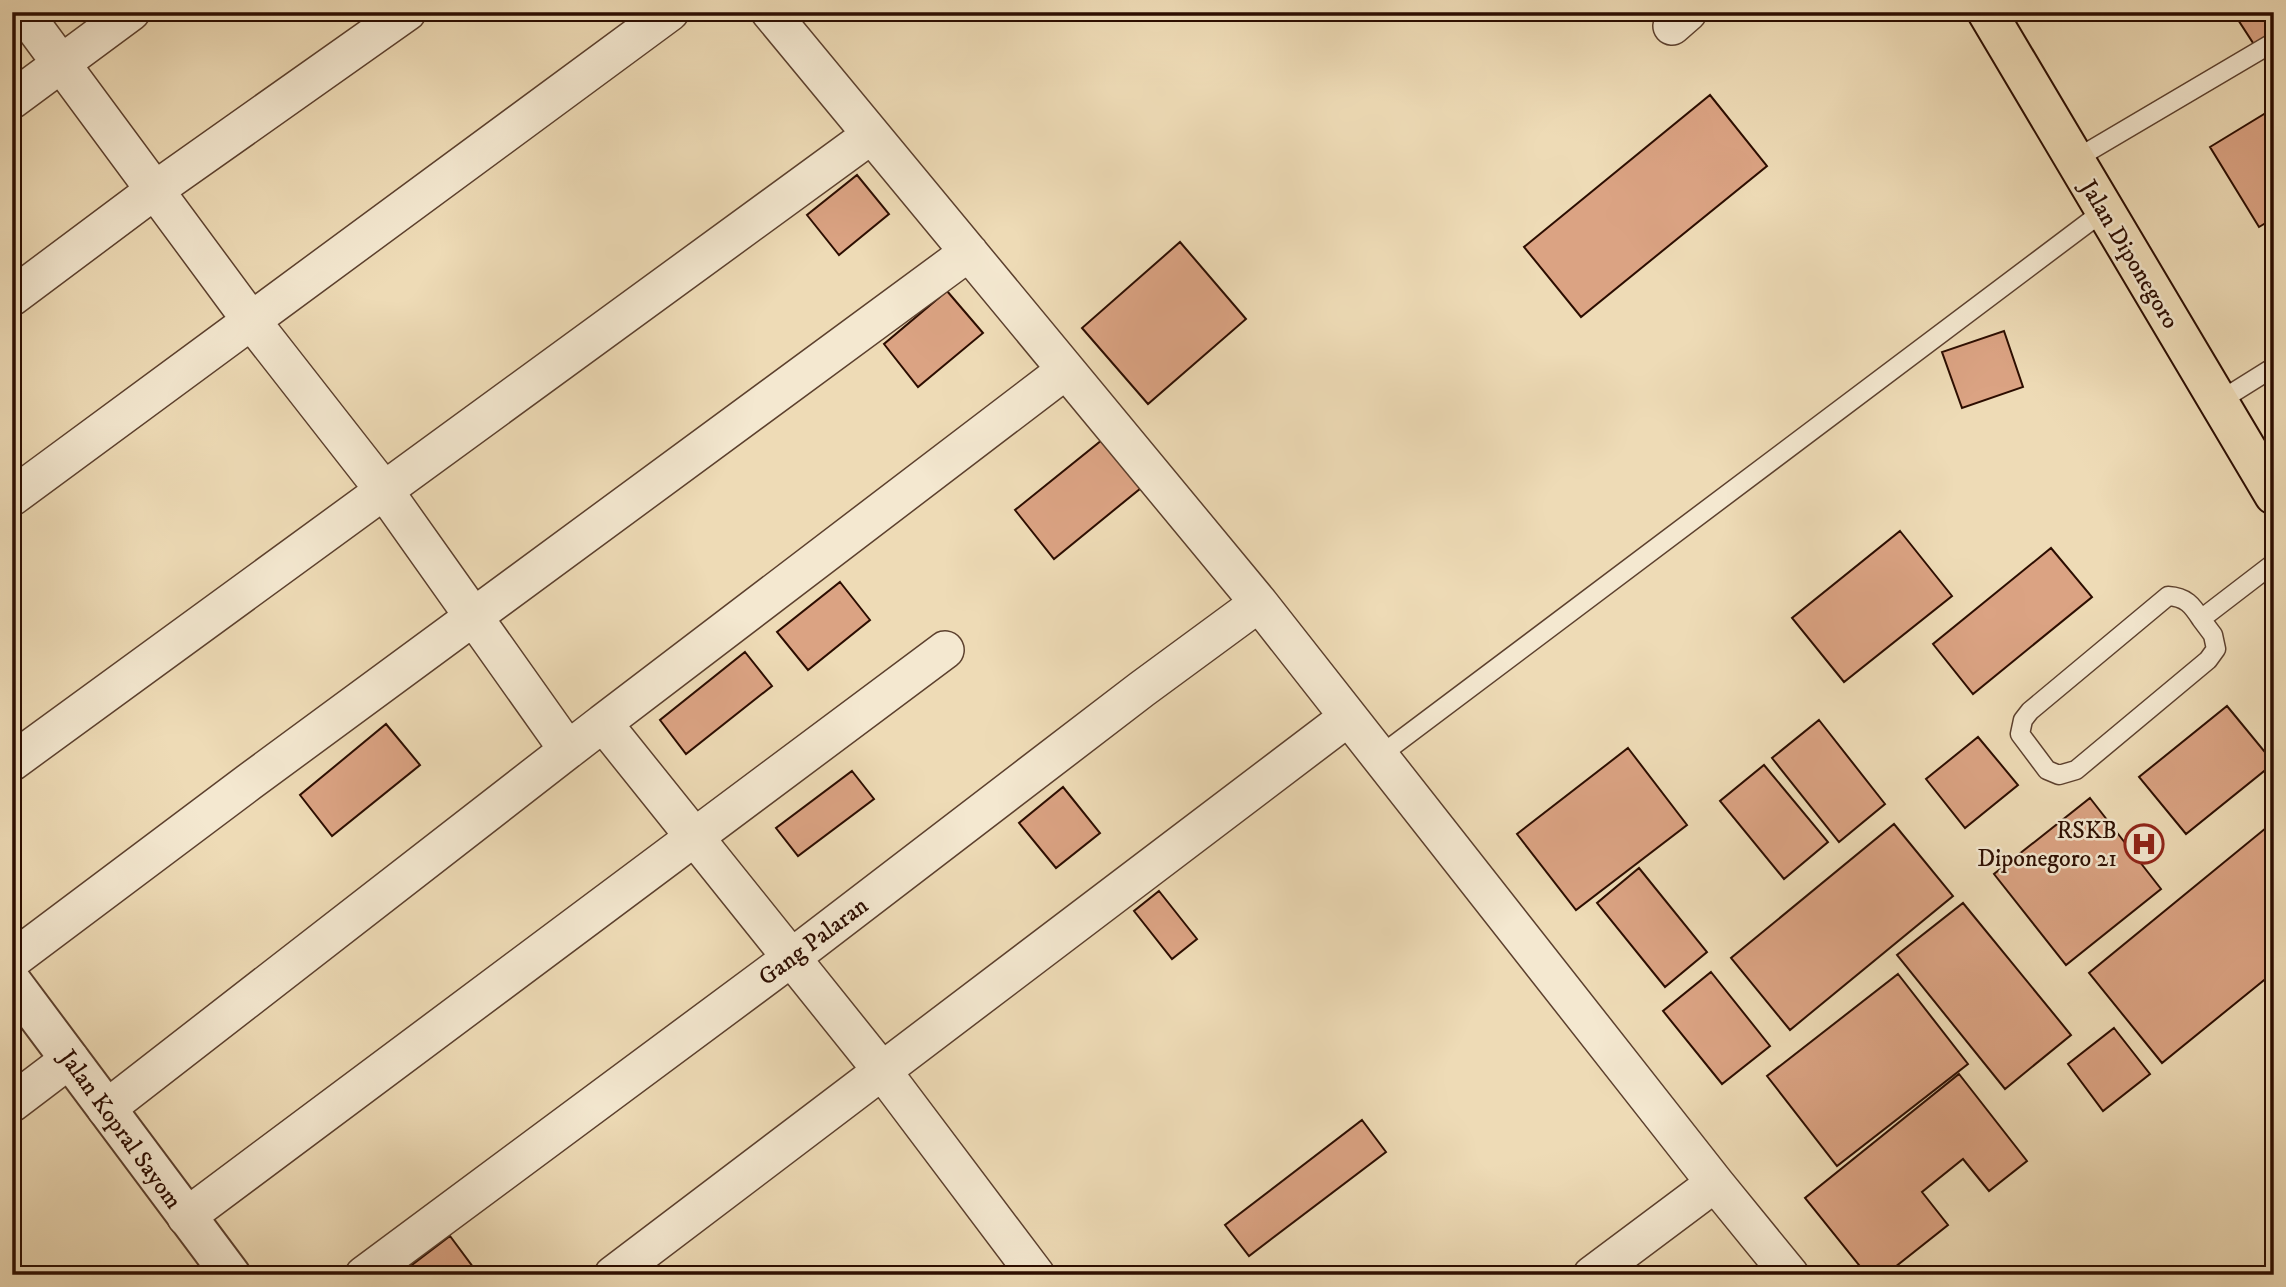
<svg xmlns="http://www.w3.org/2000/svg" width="2286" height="1287" viewBox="0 0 2286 1287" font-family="'IM FELL DW Pica',serif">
	<rect width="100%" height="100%" fill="#eedbb6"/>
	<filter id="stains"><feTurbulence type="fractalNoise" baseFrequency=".00286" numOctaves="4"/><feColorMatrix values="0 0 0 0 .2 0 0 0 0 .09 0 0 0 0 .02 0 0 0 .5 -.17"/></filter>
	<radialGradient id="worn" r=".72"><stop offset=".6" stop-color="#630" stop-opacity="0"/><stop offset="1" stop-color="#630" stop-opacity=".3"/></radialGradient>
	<path fill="#dba383" stroke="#2c0d00" stroke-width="2" d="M 2233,12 L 2274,12 L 2274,38 L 2257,49 Z
		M 1710,95 L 1767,166 L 1581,317 L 1524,247 Z
		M 2274,108 L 2274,218 L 2259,227 L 2210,147 Z
		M 857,175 L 889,214 L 839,255 L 807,215 Z
		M 1180,242 L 1246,319 L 1148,404 L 1082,328 Z
		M 947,291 L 983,333 L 918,387 L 884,344 Z
		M 2004,331 L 2023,387 L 1962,408 L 1942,352 Z
		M 1102,440 L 1141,488 L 1054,559 L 1015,510 Z
		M 1900,531 L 1952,596 L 1844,682 L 1792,618 Z
		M 2051,548 L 2092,597 L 1973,694 L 1933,644 Z
		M 840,582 L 870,620 L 808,670 L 777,632 Z
		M 745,652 L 772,686 L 686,754 L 660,720 Z
		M 2227,706 L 2274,763 L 2186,834 L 2139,777 Z
		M 1819,720 L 1885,804 L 1839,842 L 1772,758 Z
		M 386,724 L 420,765 L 332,836 L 300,795 Z
		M 1978,737 L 2018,785 L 1965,828 L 1926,779 Z
		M 1628,748 L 1687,825 L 1576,910 L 1517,834 Z
		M 1764,765 L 1828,842 L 1784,879 L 1720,801 Z
		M 852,771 L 874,799 L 798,856 L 776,828 Z
		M 1063,787 L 1100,833 L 1056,868 L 1019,823 Z
		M 2090,798 L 2161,889 L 2066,965 L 1994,874 Z
		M 2272,823 L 2274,972 L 2162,1063 L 2089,973 Z
		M 1894,824 L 1953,896 L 1790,1030 L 1731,958 Z
		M 1639,868 L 1707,952 L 1665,987 L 1597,903 Z
		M 1159,891 L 1197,939 L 1172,959 L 1134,911 Z
		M 1963,903 L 2071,1035 L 2005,1089 L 1897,955 Z
		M 1711,972 L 1770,1046 L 1722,1084 L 1663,1011 Z
		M 1898,974 L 1968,1064 L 1837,1166 L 1767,1076 Z
		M 2114,1028 L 2150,1074 L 2103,1111 L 2068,1064 Z
		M 1959,1074 L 2027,1161 L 1989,1191 L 1963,1159 L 1922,1192 L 1948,1225 L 1885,1275 L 1867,1275 L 1805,1198 Z
		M 1362,1120 L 1386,1152 L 1249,1256 L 1225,1225 Z
		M 450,1236 L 479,1275 L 407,1275 L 404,1271 Z"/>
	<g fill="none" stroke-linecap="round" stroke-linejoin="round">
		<g stroke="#5c402e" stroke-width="21">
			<path id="service" d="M 2074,160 L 2274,42
				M 2218,402 L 2274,367
				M 2201,619 C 2192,605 2186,597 2168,596 L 2030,711 L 2023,720 L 2020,734 L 2047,770 L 2059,775 L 2076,770 L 2208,660 L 2216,649 L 2213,635 L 2201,619 L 2274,563
				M 1378,757 L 2105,210"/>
		</g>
		<g stroke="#5c402e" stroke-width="40">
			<path id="minor" d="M 23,12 L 250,319 L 383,489 L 568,750 L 603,723 L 883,1072 L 1036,1275
				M 770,12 L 1259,603 L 1715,1183 L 1790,1275
				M 1672,26 L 1688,12
				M 12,100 L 131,12
				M 12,297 L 155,190 L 407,12
				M 12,497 L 670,12
				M 603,723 L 1066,370
				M 12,762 L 871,135
				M 12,960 L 249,782 L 969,252
				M 12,1103 L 70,1059
				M 106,1109 L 568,750
				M 186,1217 L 945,650
				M 364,1275 L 791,958 L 1142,689 L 1259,603
				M 613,1275 L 1347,718
				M 1592,1275 L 1715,1183"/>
		</g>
		<g stroke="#5c402e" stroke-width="42">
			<path id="tertiary" d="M 12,982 L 231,1275"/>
		</g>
		<g stroke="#2c0d00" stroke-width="42">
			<path id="trunk" d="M 1987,12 L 2274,495"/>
		</g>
		<use href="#service" stroke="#f4e8d0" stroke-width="18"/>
		<use href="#minor" stroke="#f4e8d0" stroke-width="37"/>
		<use href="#tertiary" stroke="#f4e8d0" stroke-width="38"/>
		<use href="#trunk" stroke="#eedbb6" stroke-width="38"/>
	</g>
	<defs>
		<g id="hospital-ring" transform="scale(2.0125)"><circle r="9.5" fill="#f4e8d0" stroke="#8f2418" stroke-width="1.5"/><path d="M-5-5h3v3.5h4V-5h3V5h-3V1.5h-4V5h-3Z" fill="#8f2418"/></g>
	</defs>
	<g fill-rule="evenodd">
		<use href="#hospital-ring" x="2144" y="844"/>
	</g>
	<g text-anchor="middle" stroke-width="5" stroke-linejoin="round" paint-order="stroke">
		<g font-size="24" fill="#2c0d00" stroke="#f4e8d0">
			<text transform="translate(2130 254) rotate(59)" y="8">Jalan Diponegoro</text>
			<text transform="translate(813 941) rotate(-37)" y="8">Gang Palaran</text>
			<text transform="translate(121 1129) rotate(54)" y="8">Jalan Kopral Sayom</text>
		</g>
		<g font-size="24" fill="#2c0d00" stroke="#f4e8d0" text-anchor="end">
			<text x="2117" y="838">RSKB<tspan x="2117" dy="28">Diponegoro 21</tspan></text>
		</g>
	</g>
	<rect width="2286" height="1287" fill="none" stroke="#eedbb6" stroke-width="42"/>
	<rect x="14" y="14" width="2258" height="1259" fill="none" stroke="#2c0d00" stroke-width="3.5"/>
	<rect x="21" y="21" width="2244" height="1245" fill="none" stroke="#2c0d00" stroke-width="2"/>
	<rect width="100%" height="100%" filter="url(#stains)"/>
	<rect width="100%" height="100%" fill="url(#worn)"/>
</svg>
